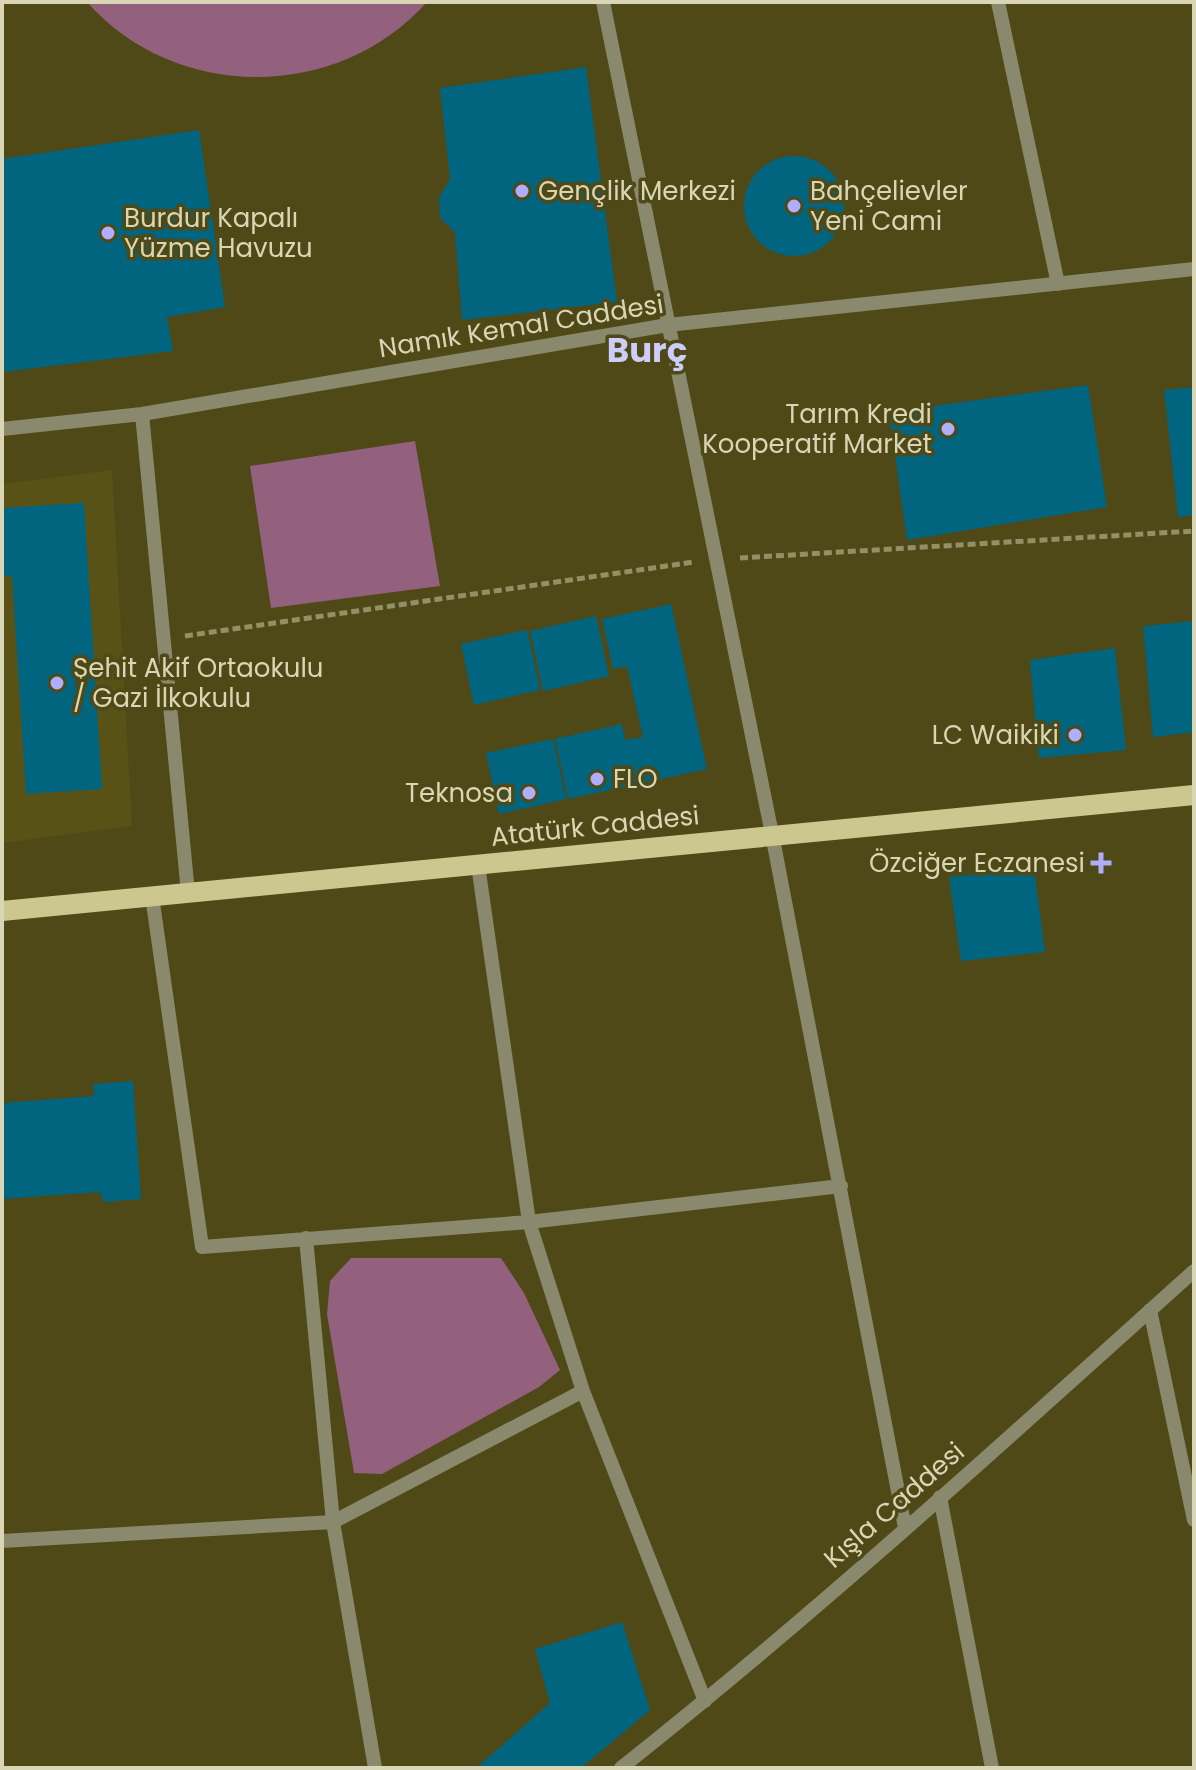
<svg xmlns="http://www.w3.org/2000/svg" width="1196" height="1770" viewBox="0 0 1196 1770" font-family="Poppins,sans-serif">
	<rect width="100%" height="100%" fill="#4e4916"/>
	<path fill="#585216" d="M 112,470 L 132,826 L 2,843 L 2,484 Z"/>
	<path fill="#93617e" d="M 87,2 L 427,2 C 338,102 175,102 87,2 Z
		M 415,441 L 440,586 L 271,608 L 250,466 Z
		M 351,1258 L 501,1258 L 524,1293 L 560,1370 L 539,1387 L 382,1474 L 354,1473 L 327,1314 L 330,1281 Z"/>
	<path fill="#01657f" d="M 586,67 L 617,302 L 462,320 L 455,232 L 440,218 L 439,198 L 450,179 L 440,88 Z
		M 199,130 L 225,307 L 167,317 L 173,351 L 2,372 L 2,159 Z
		M744 206a50 50 0 1 1 100 0a50 50 0 1 1-100 0Z
		M 1088,385 L 1107,507 L 907,540 L 889,412 Z
		M 1194,387 L 1194,515 L 1178,517 L 1164,390 Z
		M 84,503 L 102,789 L 26,794 L 12,576 L 2,576 L 2,508 Z
		M 671,604 L 707,769 L 568,799 L 555,739 L 622,724 L 625,740 L 643,737 L 627,666 L 613,669 L 602,619 Z
		M 596,616 L 609,676 L 543,691 L 530,631 Z
		M 1194,621 L 1194,732 L 1153,737 L 1143,626 Z
		M 527,630 L 540,690 L 474,705 L 461,644 Z
		M 1115,648 L 1126,750 L 1039,758 L 1030,660 Z
		M 553,739 L 566,799 L 499,814 L 486,753 Z
		M 1034,868 L 1045,952 L 961,961 L 949,877 Z
		M 133,1081 L 141,1199 L 104,1202 L 100,1192 L 2,1199 L 2,1103 L 94,1096 L 93,1084 Z
		M 622,1622 L 650,1710 L 581,1768 L 476,1768 L 550,1703 L 535,1649 Z"/>
	<g fill="none" stroke-linecap="round" stroke-linejoin="round">
		<path stroke="#939066" stroke-width="5" stroke-dasharray="8 4" stroke-linecap="butt" d="M 740,558 L 1194,531
			M 185,636 L 694,562"/>
		<path stroke="#8a886d" stroke-width="14" d="M 603,2 L 772,834 L 905,1528
			M 998,2 L 1058,284
			M 142,414 L 188,893
			M 2,429 L 142,414 L 668,325 L 1194,269
			M 478,865 L 529,1222 L 583,1391 L 705,1701
			M 152,896 L 202,1247 L 529,1222 L 841,1186
			M 306,1238 L 333,1522 L 375,1768
			M 1150,1310 L 1194,1520
			M 940,1497 L 992,1768
			M 2,1541 L 333,1522 L 583,1391
			M 621,1768 C 819,1611 1006,1440 1194,1271"/>
		<path stroke="#cbc78e" stroke-width="20" d="M 2,911 L 1194,795"/>
	</g>
	<g fill="#afaefa" stroke="#4e4916" stroke-width="3">
		<circle cx="522" cy="191" r="8"/>
		<circle cx="794" cy="206" r="8"/>
		<circle cx="108" cy="233" r="8"/>
		<circle cx="948" cy="429" r="8"/>
		<circle cx="57" cy="683" r="8"/>
		<circle cx="1075" cy="735" r="8"/>
		<circle cx="597" cy="779" r="8"/>
		<circle cx="529" cy="793" r="8"/>
		<path d="M1097 851h8v8h8v8h-8v8h-8v-8h-8v-8h8z"/>
	</g>
	<g text-anchor="middle" stroke-width="7" stroke-linejoin="round" paint-order="stroke">
		<g font-size="26" fill="#d8d6b5" stroke="#4e4916" text-anchor="start">
			<text x="538" y="200">Gençlik Merkezi</text>
			<text x="810" y="200">Bahçelievler<tspan x="810" dy="30">Yeni Cami</tspan></text>
			<text x="124" y="227">Burdur Kapalı<tspan x="124" dy="30">Yüzme Havuzu</tspan></text>
			<text x="932" y="423" text-anchor="end">Tarım Kredi<tspan x="932" dy="30">Kooperatif Market</tspan></text>
			<text x="73" y="677">Şehit Akif Ortaokulu<tspan x="73" dy="30">/ Gazi İlkokulu</tspan></text>
			<text x="1059" y="744" text-anchor="end">LC Waikiki</text>
			<text x="613" y="788">FLO</text>
			<text x="513" y="802" text-anchor="end">Teknosa</text>
			<text x="1085" y="872" text-anchor="end">Özciğer Eczanesi</text>
		</g>
		<g font-size="26" fill="#d8d6b5" stroke="#4e4916">
			<text transform="translate(521 326) rotate(-9)" y="9">Namık Kemal Caddesi</text>
			<text transform="translate(595 826) rotate(-6)" y="9">Atatürk Caddesi</text>
			<text transform="translate(894 1505) rotate(-41)" y="9">Kışla Caddesi</text>
		</g>
		<g font-size="34" font-weight="bold" fill="#cccdf8" stroke="#4e4916">
			<text x="647" y="362">Burç</text>
		</g>
	</g>
	<rect width="1196" height="1770" fill="none" stroke="#d8d6b5" stroke-width="8"/>
</svg>
